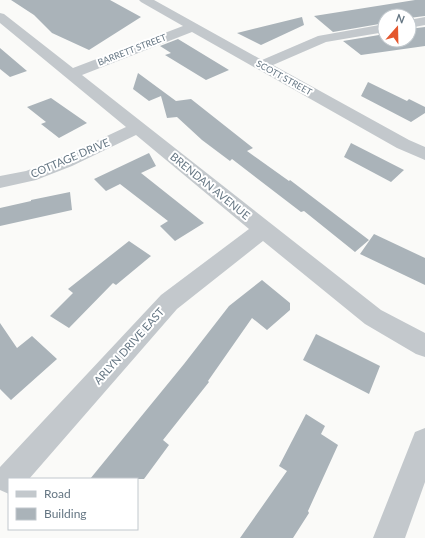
<svg xmlns="http://www.w3.org/2000/svg" width="425" height="538" viewBox="0 0 425 538" font-family="Lato,sans-serif">
	<rect width="100%" height="100%" fill="#fafaf8"/>
	<path fill="#aab3b9" d="M 11,0 L 110,0 L 141,17 L 89,50 L 52,33 L 34,15 Z
		M 415,0 L 425,0 L 425,16 L 409,18 L 409,16 L 385,16 L 385,23 L 333,32 L 314,16 Z
		M 302,17 L 304,25 L 261,45 L 237,33 Z
		M 425,27 L 425,46 L 361,55 L 343,41 L 385,34 L 385,40 L 409,40 L 409,29 Z
		M 178,39 L 229,70 L 206,80 L 165,55 L 171,53 L 160,46 Z
		M 0,48 L 27,71 L 10,77 L 0,69 Z
		M 138,73 L 176,101 L 191,99 L 253,148 L 247,151 L 289,181 L 290,180 L 369,240 L 355,252 L 304,211 L 301,212 L 232,159 L 230,161 L 202,140 L 177,117 L 167,118 L 161,96 L 149,101 L 133,89 Z
		M 368,82 L 407,101 L 409,99 L 425,107 L 425,113 L 411,122 L 361,96 Z
		M 51,98 L 87,123 L 59,138 L 41,124 L 46,122 L 27,107 Z
		M 351,143 L 404,170 L 391,182 L 344,157 Z
		M 149,153 L 156,166 L 141,173 L 204,223 L 175,241 L 160,226 L 168,221 L 120,184 L 106,191 L 94,179 Z
		M 70,192 L 72,210 L 0,226 L 0,208 L 31,201 L 31,200 Z
		M 374,234 L 425,258 L 425,285 L 360,254 Z
		M 129,241 L 151,256 L 116,285 L 113,283 L 69,328 L 50,316 L 73,293 L 68,289 Z
		M 262,280 L 290,303 L 290,310 L 267,330 L 252,318 L 208,381 L 209,382 L 163,440 L 169,445 L 144,479 L 90,479 L 184,364 L 229,306 Z
		M 0,323 L 17,348 L 32,336 L 57,359 L 11,400 L 0,389 Z
		M 316,334 L 380,366 L 369,394 L 303,360 Z
		M 306,414 L 325,426 L 321,434 L 338,445 L 308,511 L 309,513 L 293,538 L 240,538 L 287,471 L 279,466 Z"/>
	<g fill="none" stroke-linecap="round" stroke-linejoin="round">
		<path fill="#c3c8cc" fill-rule="evenodd" d="M 139,0 L 154,0 L 262,60 L 318,36 L 385,24 L 385,32 L 326,42 L 273,65 L 409,140 L 425,147 L 425,160 L 397,148 L 192,32 L 82,75 L 381,310 L 425,333 L 425,357 L 416,354 L 365,324 L 263,241 L 177,309 L 29,479 L 9,479 L 9,494 L 0,490 L 0,467 L 161,295 L 249,229 L 136,135 L 72,166 L 36,180 L 0,188 L 0,176 L 26,171 L 60,158 L 126,127 L 0,23 L 0,13 L 4,14 L 73,68 L 183,26 L 141,2 Z
			M 425,17 L 425,25 L 409,28 L 409,20 Z
			M 425,428 L 425,482 L 405,538 L 373,538 L 415,432 Z"/>
	</g>
	<g text-anchor="middle" stroke-width="4" stroke-linejoin="round" paint-order="stroke">
		<g font-size="9" fill="#657683" stroke="#fff">
			<text transform="translate(132 50) rotate(-21)" y="3">BARRETT STREET</text>
			<text transform="translate(284 78) rotate(29)" y="3">SCOTT STREET</text>
		</g>
		<g font-size="11" fill="#657683" stroke="#fff">
			<text transform="translate(70 158) rotate(-23)" y="4">COTTAGE DRIVE</text>
			<text transform="translate(210 186) rotate(39)" y="4">BRENDAN AVENUE</text>
			<text transform="translate(129 346) rotate(-48)" y="4">ARLYN DRIVE EAST</text>
		</g>
	</g>
	<rect x="8" y="478" width="130" height="52" fill="#ffffff" stroke="#c1c8cd"/>
	<rect x="16" y="491" width="20" height="6" fill="#c3c8cc" stroke="#c1c8cd"/>
	<text x="44" y="498" font-size="12" fill="#657683">Road</text>
	<rect x="16" y="508" width="20" height="12" fill="#aab3b9" stroke="#c1c8cd"/>
	<text x="44" y="518" font-size="12" fill="#657683">Building</text>
	<g transform="translate(397 28) rotate(20)"><circle r="19" fill="#ffffff" stroke="#c1c8cd"/>
	<path d="M0-3L7 15L0 10L-7 15Z" fill="#e4572e"/>
	<text y="-6" font-size="11" font-weight="bold" text-anchor="middle" fill="#657683">N</text>
	</g>
</svg>
